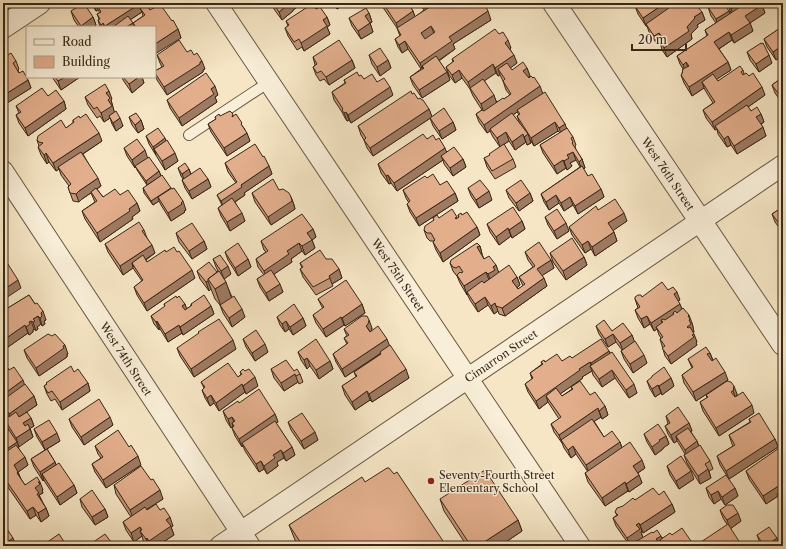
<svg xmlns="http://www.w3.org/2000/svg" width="786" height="549" viewBox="0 0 786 549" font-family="'Libre Caslon Text',serif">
	<rect width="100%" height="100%" fill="#f6e6c5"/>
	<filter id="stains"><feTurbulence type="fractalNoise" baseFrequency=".005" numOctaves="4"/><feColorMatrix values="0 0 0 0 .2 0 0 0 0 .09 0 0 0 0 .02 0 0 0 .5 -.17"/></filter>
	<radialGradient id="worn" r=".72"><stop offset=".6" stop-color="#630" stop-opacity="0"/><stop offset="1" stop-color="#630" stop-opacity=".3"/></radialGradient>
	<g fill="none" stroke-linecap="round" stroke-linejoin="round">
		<g stroke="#685742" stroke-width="12">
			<path id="service" d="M 189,135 L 269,82"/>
		</g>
		<g stroke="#685742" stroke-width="22">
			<path id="minor" d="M 216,3 L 580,546
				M 3,171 L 250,546
				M 220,546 L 783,165"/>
		</g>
		<g stroke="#685742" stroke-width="24">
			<path id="tertiary" d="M 554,3 L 783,344
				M 3,27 L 39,3"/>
		</g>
		<use href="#service" stroke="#f9efd9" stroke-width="10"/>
		<use href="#minor" stroke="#f9efd9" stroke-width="20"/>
		<use href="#tertiary" stroke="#f9efd9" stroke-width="22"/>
	</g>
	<path fill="#c29678" stroke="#392716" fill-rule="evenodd" d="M 93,3 L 157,3 L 148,8 L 150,10 L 178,29 L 181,38 L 155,27 L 135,27 L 133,23 L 143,16 L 142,12 L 130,20 L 134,27 L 100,27 L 98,20 L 99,19 L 97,14 L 100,13 L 98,10 L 96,11 L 94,8 Z
		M 272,3 L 303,3 L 293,10 L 293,11 L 282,20 L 274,9 Z
		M 333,3 L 346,3 L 337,9 Z
		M 380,3 L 408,3 L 413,11 L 415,17 L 424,10 L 419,3 L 447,3 L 451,8 L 457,4 L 457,3 L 491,20 L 453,44 L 455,49 L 439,61 L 447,72 L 450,80 L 422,98 L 413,85 L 410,77 L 421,69 L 408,49 L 402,53 L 398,47 L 395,39 L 400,36 L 397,28 Z
		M 727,3 L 738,8 L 740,7 L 739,5 L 762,5 L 765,13 L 750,23 L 753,31 L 734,43 L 732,40 L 719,49 L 728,62 L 731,70 L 716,79 L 718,81 L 743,70 L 744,74 L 749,76 L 765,95 L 748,107 L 751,111 L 761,114 L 764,122 L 761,124 L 766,136 L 737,154 L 731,145 L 727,147 L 718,134 L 717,129 L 715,130 L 706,118 L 703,110 L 713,103 L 705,90 L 704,88 L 692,96 L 684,83 L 681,75 L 682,74 L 683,69 L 680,64 L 677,56 L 707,36 L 705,30 L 716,23 L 711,16 L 708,7 L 729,11 L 730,14 L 731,13 Z
		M 635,6 L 702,12 L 705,20 L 697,25 L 698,27 L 691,34 L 692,39 L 667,57 L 662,50 L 660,42 L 657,44 L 649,32 L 647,26 L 646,26 L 638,14 Z
		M 316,9 L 327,17 L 330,25 L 327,27 L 330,34 L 304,51 L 302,47 L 297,50 L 288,36 L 285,28 L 288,26 L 286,21 Z
		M 71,11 L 93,17 L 96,25 L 94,27 L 79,27 L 74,20 Z
		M 369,13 L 372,22 L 370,23 L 373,32 L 361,39 L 352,26 L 349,18 Z
		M 783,26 L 783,55 L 776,60 L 767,47 L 764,39 Z
		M 499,34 L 511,48 L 510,49 L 517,63 L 510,68 L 512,70 L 527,68 L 530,76 L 565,124 L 566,129 L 573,137 L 576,145 L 575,146 L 576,150 L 582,159 L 585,168 L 583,169 L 588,176 L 601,189 L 604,197 L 578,214 L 573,205 L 564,211 L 559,203 L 549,210 L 544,202 L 541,194 L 580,167 L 576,160 L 570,163 L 572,166 L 567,170 L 566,168 L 557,174 L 543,153 L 540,145 L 560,133 L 558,131 L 534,146 L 529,138 L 531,143 L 527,145 L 526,142 L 515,150 L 509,141 L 500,147 L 493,137 L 490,131 L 487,133 L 479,122 L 476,114 L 482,110 L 473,96 L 470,89 L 462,78 L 455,83 L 449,75 L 446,67 L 453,62 L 452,59 ZM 496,73 L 498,76 L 500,75 L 503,81 L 506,90 L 510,95 L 504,99 L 497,102 L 484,80 ZM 517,112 L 519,115 L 517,116 L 520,124 L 513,115 Z
		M 187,52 L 205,69 L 203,70 L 203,72 L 167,95 L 157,80 L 155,73 L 155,71 L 162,67 L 160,63 L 157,55 Z
		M 747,52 L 772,63 L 759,72 L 750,60 Z
		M 369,55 L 388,60 L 391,68 L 380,76 L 372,64 Z
		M 313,57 L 352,60 L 355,68 L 329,85 L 324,79 L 320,81 L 316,75 L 313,67 L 315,65 Z
		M 3,58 L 16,61 L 19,69 L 18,70 L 19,73 L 28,80 L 31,88 L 7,103 L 3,97 Z
		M 359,76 L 364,79 L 377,82 L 393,95 L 351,123 L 349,120 L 347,121 L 345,118 L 342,112 L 334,100 L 332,92 L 345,83 L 344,80 Z
		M 52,77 L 80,77 L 61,90 Z
		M 122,77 L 142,77 L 144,83 L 132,93 L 123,80 Z
		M 783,77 L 783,104 L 775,93 L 772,85 Z
		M 412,94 L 429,109 L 432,117 L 373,156 L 367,148 L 364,140 L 361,135 L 358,126 Z
		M 218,95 L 215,97 L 217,102 L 182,126 L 170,108 L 167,100 Z
		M 48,96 L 64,101 L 66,109 L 28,136 L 19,123 L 16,115 L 19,113 L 16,106 Z
		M 85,97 L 112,99 L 111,100 L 114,112 L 123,126 L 116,131 L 112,124 L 110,118 L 104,122 L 100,116 L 97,118 L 88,105 Z
		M 234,116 L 244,128 L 250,141 L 227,156 L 211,132 L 208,124 L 216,119 L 215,117 Z
		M 129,117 L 141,120 L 144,129 L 138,133 L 132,125 Z
		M 80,118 L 102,141 L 83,154 L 101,186 L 97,189 L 103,197 L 120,195 L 137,203 L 140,211 L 132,217 L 133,219 L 100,242 L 85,219 L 82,211 L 95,202 L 91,193 L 82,199 L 79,202 L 73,201 L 68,187 L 69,186 L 61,175 L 59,169 L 56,171 L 49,162 L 47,164 L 41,155 L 38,147 L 39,146 L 37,140 L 66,128 L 73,123 L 73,120 Z
		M 430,118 L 453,122 L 456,130 L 442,139 L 433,126 Z
		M 146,136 L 166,141 L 178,161 L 165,170 L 149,144 Z
		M 427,139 L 436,140 L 447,152 L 463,159 L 466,167 L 453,176 L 444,164 L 443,160 L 397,191 L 391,183 L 389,184 L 381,173 L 378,164 Z
		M 124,148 L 148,158 L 159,171 L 161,176 L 147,185 L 137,170 L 136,167 L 135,168 L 127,156 Z
		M 263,157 L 269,166 L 272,174 L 244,193 L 245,195 L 235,202 L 245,221 L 230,231 L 221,216 L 218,208 L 222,205 L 217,195 L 236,183 L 228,172 L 225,163 Z
		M 484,158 L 513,159 L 516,167 L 495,179 L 487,167 Z
		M 178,168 L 189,169 L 191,174 L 208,179 L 211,187 L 192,199 L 185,188 L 182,180 L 183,179 L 181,176 Z
		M 427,178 L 455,193 L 458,201 L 419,226 L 410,212 L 407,204 L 409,203 L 406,198 L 403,190 Z
		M 143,188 L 186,210 L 184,211 L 185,212 L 171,221 L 161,205 L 159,201 L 153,205 L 144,193 Z
		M 468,188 L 492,200 L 479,208 L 471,196 Z
		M 279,190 L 291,197 L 294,205 L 295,209 L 271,225 L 255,202 L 252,193 Z
		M 506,190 L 530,193 L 533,201 L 519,211 L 509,198 Z
		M 783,207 L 783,233 L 775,222 L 772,214 Z
		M 598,210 L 627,221 L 613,230 L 617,241 L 595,256 L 591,249 L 585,253 L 572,235 L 569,227 Z
		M 458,215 L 462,215 L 477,227 L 480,235 L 443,262 L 436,250 L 433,242 L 434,241 L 430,241 L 427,238 L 424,230 L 434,220 L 433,218 L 459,218 Z
		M 545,217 L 569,231 L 557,239 L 548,225 Z
		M 522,221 L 525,229 L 512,238 L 511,236 L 499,245 L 490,232 L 487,224 Z
		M 313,229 L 316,237 L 312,240 L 315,248 L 305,255 L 302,251 L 291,259 L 292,262 L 274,274 L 283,292 L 269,301 L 260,287 L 257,279 L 264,275 L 258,267 L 256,259 L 266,252 L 264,250 L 261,241 Z
		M 144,230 L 147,238 L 155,253 L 146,260 L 147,262 L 166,252 L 195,278 L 147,311 L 137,295 L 134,287 L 142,281 L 135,271 L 133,268 L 123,275 L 108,252 L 105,244 Z
		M 176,233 L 204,241 L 207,249 L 192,259 L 179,242 Z
		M 480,246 L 482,254 L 484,259 L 496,265 L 498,273 L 517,277 L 520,285 L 517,288 L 518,289 L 523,286 L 519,277 L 533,267 L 528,260 L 525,252 L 551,260 L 554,268 L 542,275 L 547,286 L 505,316 L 499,314 L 498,311 L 494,314 L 488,305 L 478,312 L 470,300 L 467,294 L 467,295 L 460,283 L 457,276 L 456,275 L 453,271 L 450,263 Z
		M 225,252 L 248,259 L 251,267 L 238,276 L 228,260 Z
		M 550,253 L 584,257 L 587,265 L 566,280 L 553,262 Z
		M 213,259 L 231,274 L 224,279 L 232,297 L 245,317 L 232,327 L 223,313 L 220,305 L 215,299 L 211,289 L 209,291 L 200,279 L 197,271 L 217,272 L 218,271 L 216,267 Z
		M 326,259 L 339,269 L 342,278 L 332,284 L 333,286 L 316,295 L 303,277 L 300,269 L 302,268 L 300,263 Z
		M 668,290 L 680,300 L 678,301 L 682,309 L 692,323 L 693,327 L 693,328 L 694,332 L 693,333 L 697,342 L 696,343 L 697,345 L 671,364 L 665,356 L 660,339 L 661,338 L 659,335 L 657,329 L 654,331 L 650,324 L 644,328 L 638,318 L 635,310 L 638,308 L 635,299 L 642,297 Z
		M 29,295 L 46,320 L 44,321 L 45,324 L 42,326 L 41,324 L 37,327 L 38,329 L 36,331 L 34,329 L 33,330 L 33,332 L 29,335 L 28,333 L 8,347 L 3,340 L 3,311 Z
		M 177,298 L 185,304 L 186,309 L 191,306 L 191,304 L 211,306 L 214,314 L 183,335 L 182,333 L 168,342 L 160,329 L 159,330 L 154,324 L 151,316 L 165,307 L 164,304 Z
		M 318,299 L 362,304 L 365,313 L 345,326 L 344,325 L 326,337 L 316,323 L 313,315 L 323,309 Z
		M 277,317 L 303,318 L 306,326 L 293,335 L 289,329 L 285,332 L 280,325 Z
		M 596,326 L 612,331 L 632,335 L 634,342 L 647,363 L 633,373 L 624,359 L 621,351 L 622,350 L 616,342 L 608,347 L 599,334 Z
		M 372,328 L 371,331 L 389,346 L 409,378 L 372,402 L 370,400 L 355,410 L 345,395 L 342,386 L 356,377 L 354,372 L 380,354 L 345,377 L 336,362 L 333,354 L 347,344 L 344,338 L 347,336 L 344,329 Z
		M 243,339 L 268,352 L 255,361 L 246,347 Z
		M 177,348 L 236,349 L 194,377 L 180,356 Z
		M 24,350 L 68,354 L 67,354 L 67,357 L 39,376 L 27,358 Z
		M 609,351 L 637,393 L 629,398 L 615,378 L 602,387 L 593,375 L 592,371 L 582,377 L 583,378 L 560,394 L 562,396 L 572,389 L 571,387 L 590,395 L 605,406 L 608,415 L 602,419 L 601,417 L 594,421 L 604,437 L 620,442 L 622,448 L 645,468 L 638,473 L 642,483 L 629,492 L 628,491 L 605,506 L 588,482 L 585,473 L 588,472 L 576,454 L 571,458 L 564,448 L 562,443 L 554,432 L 551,424 L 559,419 L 548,402 L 539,409 L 528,392 L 525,384 L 532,379 L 530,373 L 542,364 L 541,362 L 562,361 Z
		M 298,352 L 330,361 L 333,369 L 319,379 L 310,366 L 307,369 L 301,360 Z
		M 710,353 L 713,360 L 728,380 L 696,401 L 684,383 L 682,375 L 692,368 L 688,359 Z
		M 3,361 L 9,370 L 25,385 L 34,396 L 37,405 L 19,417 L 31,418 L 34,426 L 30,428 L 33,437 L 18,447 L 28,465 L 18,472 L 21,479 L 25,485 L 43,490 L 42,490 L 43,493 L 39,495 L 42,501 L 46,508 L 49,516 L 41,522 L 36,515 L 30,519 L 3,480 L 3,454 L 4,453 L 3,452 L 3,434 L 9,430 L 6,425 L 3,418 L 7,414 L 3,407 L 3,405 L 5,399 L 3,396 Z
		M 271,369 L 294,371 L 300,374 L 303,382 L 299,384 L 298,382 L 284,391 L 274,378 Z
		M 74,372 L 88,383 L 90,391 L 62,410 L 55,399 L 51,401 L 47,394 L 44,386 L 47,384 L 46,383 Z
		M 240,372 L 258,386 L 246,394 L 245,392 L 219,411 L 214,403 L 210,406 L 205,398 L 202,390 L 204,388 L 201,382 L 238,377 L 241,374 Z
		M 671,378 L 674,386 L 662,395 L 661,393 L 655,397 L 650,389 L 647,381 Z
		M 727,381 L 737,394 L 737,396 L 754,413 L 719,436 L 703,411 L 700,402 L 707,398 L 706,395 Z
		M 239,403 L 275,414 L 278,422 L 276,423 L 292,447 L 295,455 L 286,461 L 284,458 L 277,462 L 278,466 L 267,474 L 264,469 L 259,472 L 245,451 L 243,446 L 242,447 L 235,436 L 232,428 L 233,426 L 231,428 L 226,420 L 223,411 Z
		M 666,416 L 689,423 L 692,431 L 691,432 L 697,441 L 699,446 L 710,461 L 713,469 L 709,471 L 711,478 L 700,484 L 687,463 L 684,455 L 685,454 L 679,444 L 677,441 L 674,443 L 668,434 L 665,426 L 668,424 Z
		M 69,419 L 113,425 L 84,445 L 72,427 Z
		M 749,419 L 775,439 L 778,447 L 729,479 L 720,465 L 717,456 L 733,446 L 732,444 L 729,435 L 750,422 Z
		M 288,422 L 318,440 L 304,449 L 291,430 Z
		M 34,429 L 60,441 L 47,449 L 55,462 L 56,465 L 74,485 L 77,493 L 60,505 L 45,482 L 44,480 L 43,481 L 34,467 L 31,459 L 45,450 L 37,437 Z
		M 644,434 L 666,436 L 669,444 L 663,448 L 663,449 L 655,455 L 647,442 Z
		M 95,446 L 141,465 L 106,488 L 95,472 L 92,464 L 101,458 L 98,454 Z
		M 783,451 L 783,506 L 780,502 L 778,496 L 766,504 L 749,479 L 746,471 Z
		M 667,466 L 694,479 L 679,489 L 670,475 Z
		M 151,480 L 163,499 L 147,509 L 147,510 L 160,510 L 173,526 L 171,527 L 174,535 L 157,546 L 148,546 L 143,540 L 142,536 L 134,542 L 126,530 L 123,522 L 131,517 L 116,494 L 114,485 Z
		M 365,482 L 443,541 L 445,546 L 298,546 L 295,540 L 289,525 Z
		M 706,488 L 735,488 L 738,496 L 725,505 L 721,499 L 714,504 L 709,497 Z
		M 659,495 L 672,504 L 675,512 L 643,533 L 642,531 L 641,532 L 643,538 L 653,533 L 662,538 L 672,535 L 693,544 L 694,546 L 633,546 L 632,545 L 630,546 L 616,526 L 613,518 L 617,515 L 615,512 L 635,500 Z
		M 80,499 L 105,509 L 108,517 L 95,525 L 82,507 Z
		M 440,499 L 518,520 L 522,531 L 500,546 L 467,546 L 444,511 Z
		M 720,510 L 741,521 L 730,529 L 723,518 Z
		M 757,535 L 777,538 L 778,541 L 782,546 L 762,546 L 760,543 Z"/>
	<path fill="#9e7a62" stroke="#392716" d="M 93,3 L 96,3 L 98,10 L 96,11 Z
		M 141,3 L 157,3 L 143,12 L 140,8 L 142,12 L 119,27 L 105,27 L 105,26 Z
		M 290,3 L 303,3 L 293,10 L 293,11 L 282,20 L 279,12 Z
		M 335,3 L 346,3 L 337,9 Z
		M 428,3 L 438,3 L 427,14 L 424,6 Z
		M 665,3 L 680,3 L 646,24 L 647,26 L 646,26 L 643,18 Z
		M 737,5 L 740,13 L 734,17 L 731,9 Z
		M 762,5 L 765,13 L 750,23 L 753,31 L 734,43 L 731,35 L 745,16 Z
		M 413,11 L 416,20 L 399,31 L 396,23 Z
		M 488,11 L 491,20 L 453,44 L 455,49 L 425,70 L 422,66 L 424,71 L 423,72 L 420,63 L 449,37 Z
		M 729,11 L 732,19 L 719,28 L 716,19 Z
		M 702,12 L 705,20 L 697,25 L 698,27 L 691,34 L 692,39 L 667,57 L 664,48 L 687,27 L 694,17 Z
		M 369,13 L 372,22 L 368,24 L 365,16 Z
		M 93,17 L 96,25 L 94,27 L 82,27 L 81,26 Z
		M 327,17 L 330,25 L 327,27 L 330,34 L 304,51 L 301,43 L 323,20 Z
		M 103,23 L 104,27 L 101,27 L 101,25 Z
		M 133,23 L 134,27 L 126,27 Z
		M 370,23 L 373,32 L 361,39 L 358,31 Z
		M 431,26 L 434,34 L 424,41 L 421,33 Z
		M 178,29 L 181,38 L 155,54 L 155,44 Z
		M 729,32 L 732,40 L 717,50 L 714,42 Z
		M 659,33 L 662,41 L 657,44 L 654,36 Z
		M 508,40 L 511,48 L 508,51 L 505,43 Z
		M 405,41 L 408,49 L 402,53 L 399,45 Z
		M 783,45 L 783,55 L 776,60 L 773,52 Z
		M 514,55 L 517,63 L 502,74 L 498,69 L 500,75 L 498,76 L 495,68 Z
		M 769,55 L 772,63 L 759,72 L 756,64 Z
		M 352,60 L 355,68 L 329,85 L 326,77 Z
		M 388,60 L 391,68 L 380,76 L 377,67 Z
		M 202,61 L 205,69 L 203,70 L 203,72 L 167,95 L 164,87 Z
		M 686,62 L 689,70 L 686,73 L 683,65 Z
		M 728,62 L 731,70 L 705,87 L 702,82 L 704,88 L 692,96 L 689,87 Z
		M 493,64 L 496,73 L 471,90 L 468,82 Z
		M 527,68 L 530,76 L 526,79 L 523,71 Z
		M 459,70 L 462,78 L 455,83 L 452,75 Z
		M 447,72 L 450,80 L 422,98 L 419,90 Z
		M 65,77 L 80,77 L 61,90 L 58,81 Z
		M 139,77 L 142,77 L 144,83 L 132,93 L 129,84 Z
		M 28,80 L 31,88 L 7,103 L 4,95 Z
		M 215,86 L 218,95 L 215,97 L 217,102 L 182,126 L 179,118 L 211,89 Z
		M 540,86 L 543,94 L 491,130 L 490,129 L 490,131 L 487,133 L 484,125 Z
		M 390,87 L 393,95 L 351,123 L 348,115 Z
		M 762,87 L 765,95 L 717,129 L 715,126 L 717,129 L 715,130 L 712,122 Z
		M 109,91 L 112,99 L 111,100 L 115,114 L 109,116 L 110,118 L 104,122 L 101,113 L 108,100 L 106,93 Z
		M 494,95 L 497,104 L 484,113 L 481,104 Z
		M 783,95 L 783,104 L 781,97 Z
		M 64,101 L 66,109 L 28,136 L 25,128 Z
		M 429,109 L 432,117 L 373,156 L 370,148 Z
		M 346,112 L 349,120 L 347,121 L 344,113 Z
		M 761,114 L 764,122 L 759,125 L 756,117 Z
		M 120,118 L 123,126 L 116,131 L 113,123 Z
		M 141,120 L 144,129 L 138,133 L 135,125 Z
		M 453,122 L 456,130 L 442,139 L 439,131 Z
		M 555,122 L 558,131 L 534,146 L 531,138 Z
		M 565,124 L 568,132 L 562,136 L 559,128 Z
		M 763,127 L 766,136 L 737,154 L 734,146 Z
		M 506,132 L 509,141 L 500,147 L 497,138 Z
		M 99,133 L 102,141 L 60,169 L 58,167 L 59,169 L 56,171 L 53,163 Z
		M 247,133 L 250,141 L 227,156 L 224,148 Z
		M 523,134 L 526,142 L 515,150 L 512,142 Z
		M 528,134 L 531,143 L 527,145 L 524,137 Z
		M 728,136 L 731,145 L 727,147 L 724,139 Z
		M 165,138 L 168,146 L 154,149 L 156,155 L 153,147 Z
		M 445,148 L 448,156 L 441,156 L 443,160 L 397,191 L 394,183 Z
		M 145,150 L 148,159 L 135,168 L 132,160 Z
		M 573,152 L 576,160 L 570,163 L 572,166 L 567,170 L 564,161 L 567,155 Z
		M 46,153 L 49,162 L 47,164 L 44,155 Z
		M 175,153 L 178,161 L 165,170 L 162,161 Z
		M 463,159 L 466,167 L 453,176 L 450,168 Z
		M 582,159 L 585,168 L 582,170 L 579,162 Z
		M 563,160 L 566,168 L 557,174 L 554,166 Z
		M 269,166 L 272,174 L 244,193 L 245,195 L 224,209 L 221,201 L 241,185 Z
		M 189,169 L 192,178 L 185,182 L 182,174 Z
		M 159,171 L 161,176 L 147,185 L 146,181 Z
		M 388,175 L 391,183 L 389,184 L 386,176 Z
		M 98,178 L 101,186 L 82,199 L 79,202 L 76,194 L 79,191 Z
		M 208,179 L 211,187 L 192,199 L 189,191 Z
		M 171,188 L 172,192 L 158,197 L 159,201 L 153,205 L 151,201 Z
		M 601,189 L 604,197 L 578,214 L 575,206 Z
		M 489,191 L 492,200 L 479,208 L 476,200 Z
		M 455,193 L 458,201 L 419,226 L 416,218 Z
		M 530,193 L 533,201 L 519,211 L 516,203 Z
		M 556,195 L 559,203 L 549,210 L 546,202 Z
		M 291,197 L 294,205 L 295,209 L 271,225 L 268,217 Z
		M 570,197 L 573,205 L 564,211 L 561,203 Z
		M 183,201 L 186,210 L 184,211 L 185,212 L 171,221 L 168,213 Z
		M 137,203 L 140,211 L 132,217 L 133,219 L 100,242 L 97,233 Z
		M 242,213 L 245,221 L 230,231 L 227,222 Z
		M 624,213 L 627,221 L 611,232 L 608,223 Z
		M 522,221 L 525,229 L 512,238 L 509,230 Z
		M 566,223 L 569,231 L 557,239 L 554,231 Z
		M 477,227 L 480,235 L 443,262 L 440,253 Z
		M 508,228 L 511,236 L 499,245 L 496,237 Z
		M 313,229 L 316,237 L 312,240 L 315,248 L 305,255 L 302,246 L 307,233 Z
		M 614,232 L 617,241 L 595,256 L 592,247 Z
		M 204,241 L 207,249 L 192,259 L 189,251 Z
		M 588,241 L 591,249 L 585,253 L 582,245 Z
		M 299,243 L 302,251 L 291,259 L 292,262 L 267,279 L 264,271 L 287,251 Z
		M 152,245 L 155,253 L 134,267 L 132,263 L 133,268 L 123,275 L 120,266 Z
		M 480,246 L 482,254 L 480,255 L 477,247 Z
		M 584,257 L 587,265 L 566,280 L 563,271 Z
		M 248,259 L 251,267 L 238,276 L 235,268 Z
		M 551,260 L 554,268 L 540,277 L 537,269 Z
		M 496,265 L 499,273 L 491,282 L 488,274 L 493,267 Z
		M 228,266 L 231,274 L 224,279 L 221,271 Z
		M 339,269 L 342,278 L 332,284 L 329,276 Z
		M 192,270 L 195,278 L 147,311 L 144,303 Z
		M 486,272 L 489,280 L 467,292 L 467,295 L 464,286 Z
		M 517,277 L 520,285 L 515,289 L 512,281 Z
		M 544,278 L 547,286 L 505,316 L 502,308 Z
		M 18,280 L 21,288 L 3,300 L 3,290 Z
		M 208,281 L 211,289 L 209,291 L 206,282 Z
		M 226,282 L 233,302 L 222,309 L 215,289 Z
		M 280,284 L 283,292 L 269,301 L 266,293 Z
		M 677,292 L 680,300 L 676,303 L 674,294 Z
		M 485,297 L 488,305 L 478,312 L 475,304 Z
		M 495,303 L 498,311 L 494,314 L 491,306 Z
		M 185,304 L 188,312 L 185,314 L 182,306 Z
		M 362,304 L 365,313 L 345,326 L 342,318 Z
		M 680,304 L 683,312 L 673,313 L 674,317 L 663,322 L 661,320 L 663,325 L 656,327 L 657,329 L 654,331 L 651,323 Z
		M 211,306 L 214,314 L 183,335 L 180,327 Z
		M 242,309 L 245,317 L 232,327 L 229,318 Z
		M 43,311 L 46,320 L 44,321 L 45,324 L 42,326 L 40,318 L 41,313 Z
		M 689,315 L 692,323 L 693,327 L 693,328 L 694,332 L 690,335 L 687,327 L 689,320 L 688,316 Z
		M 38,316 L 41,324 L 37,327 L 38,329 L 36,331 L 33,322 L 33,319 Z
		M 647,316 L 650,324 L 644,328 L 641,319 Z
		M 341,317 L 344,325 L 326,337 L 323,329 Z
		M 303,318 L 306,326 L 293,335 L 290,327 Z
		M 369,320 L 372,328 L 371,333 L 366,326 Z
		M 31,321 L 34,329 L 33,330 L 33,332 L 29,335 L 26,327 L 29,322 Z
		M 157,321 L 160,329 L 159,330 L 156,322 Z
		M 286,321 L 289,329 L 285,332 L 282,324 Z
		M 25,325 L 28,333 L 8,347 L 5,339 Z
		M 179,325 L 182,333 L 168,342 L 165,334 Z
		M 613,334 L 616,342 L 608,347 L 605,339 Z
		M 694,334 L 697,342 L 696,343 L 697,345 L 671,364 L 668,356 Z
		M 632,335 L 635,343 L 623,351 L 620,343 Z
		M 387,339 L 390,347 L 345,377 L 342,369 Z
		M 233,340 L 236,349 L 194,377 L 191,369 Z
		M 265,344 L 268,352 L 255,361 L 252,353 Z
		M 65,345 L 68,354 L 67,354 L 67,357 L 39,376 L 36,368 Z
		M 609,351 L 612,359 L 594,371 L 591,363 Z
		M 710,353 L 713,361 L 710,363 L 707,354 Z
		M 644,355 L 647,363 L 633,373 L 630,364 Z
		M 307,358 L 310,366 L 307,369 L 304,360 Z
		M 330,361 L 333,369 L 319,379 L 316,370 Z
		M 590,362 L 593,370 L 590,366 L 592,371 L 582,377 L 583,378 L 550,401 L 546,396 L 548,402 L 539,409 L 536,401 L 579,369 Z
		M 406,369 L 409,378 L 372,402 L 369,394 Z
		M 612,370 L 615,378 L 602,387 L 599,379 Z
		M 725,372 L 728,380 L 696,401 L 693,392 Z
		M 295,374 L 298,382 L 284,391 L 281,383 Z
		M 255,377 L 258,386 L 246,394 L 243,386 Z
		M 671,378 L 674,386 L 662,395 L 659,386 Z
		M 23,380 L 26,389 L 7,402 L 4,394 Z
		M 88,383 L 90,391 L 62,410 L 60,402 Z
		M 242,384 L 245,392 L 219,411 L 216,403 Z
		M 634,384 L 637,393 L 629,398 L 626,390 Z
		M 658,385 L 661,393 L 655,397 L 652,389 Z
		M 734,386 L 737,394 L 736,399 L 733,391 Z
		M 367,391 L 370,400 L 355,410 L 352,402 Z
		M 211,395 L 214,403 L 210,406 L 207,398 Z
		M 34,396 L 37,405 L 12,422 L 9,414 Z
		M 752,405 L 754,413 L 719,436 L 716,428 Z
		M 605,406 L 608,415 L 602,419 L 599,411 Z
		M 598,408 L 601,417 L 563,442 L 561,440 L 562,443 L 559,435 Z
		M 275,414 L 278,422 L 244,446 L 242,443 L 243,446 L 242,447 L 239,439 Z
		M 110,417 L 113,425 L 84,445 L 81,437 Z
		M 232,417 L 235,425 L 232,423 L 233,426 L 231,428 L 228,419 Z
		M 31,418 L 34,426 L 26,431 L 23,423 Z
		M 689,423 L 692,431 L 678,440 L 676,436 L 677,441 L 674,443 L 671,435 Z
		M 30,429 L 33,437 L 19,447 L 16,438 Z
		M 315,432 L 318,440 L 304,449 L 301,441 Z
		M 57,433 L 60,441 L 45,450 L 42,442 Z
		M 666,436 L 669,444 L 663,448 L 663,449 L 655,455 L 652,447 L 659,440 Z
		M 775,439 L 778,447 L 729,479 L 726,471 Z
		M 697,441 L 700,450 L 688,458 L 685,450 Z
		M 17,442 L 19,447 L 6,456 L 4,451 Z
		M 620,442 L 623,451 L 589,473 L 586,465 Z
		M 573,446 L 576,454 L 571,458 L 568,450 Z
		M 292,447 L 295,455 L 286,461 L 283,453 Z
		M 281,450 L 284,458 L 277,462 L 278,466 L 267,474 L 264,466 L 273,455 Z
		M 783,454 L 783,465 L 781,467 L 778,459 Z
		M 138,456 L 141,465 L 106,488 L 103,480 Z
		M 25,457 L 28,465 L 17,473 L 14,465 Z
		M 642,460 L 645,468 L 636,474 L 633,466 Z
		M 261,461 L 264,469 L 259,472 L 256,464 Z
		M 55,462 L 58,470 L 42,474 L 44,480 L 43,481 L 40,472 Z
		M 708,469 L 711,478 L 700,484 L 698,476 Z
		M 691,471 L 694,479 L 679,489 L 676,481 Z
		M 18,472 L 21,480 L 17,473 Z
		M 639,475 L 642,483 L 629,492 L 626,484 Z
		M 38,482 L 40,482 L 43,490 L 42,490 L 43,493 L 39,495 L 42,501 L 40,502 L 35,488 Z
		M 625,482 L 628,491 L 605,506 L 602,498 Z
		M 783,483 L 783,493 L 777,494 L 778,496 L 766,504 L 763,496 Z
		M 74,485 L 77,493 L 60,505 L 57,497 Z
		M 735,488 L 738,496 L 725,505 L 722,497 Z
		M 160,490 L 163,499 L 133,518 L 130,510 Z
		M 718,491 L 721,499 L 714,504 L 711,495 Z
		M 672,504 L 675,512 L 643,533 L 640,525 Z
		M 33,507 L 36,515 L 30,519 L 27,511 Z
		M 46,508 L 49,516 L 41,522 L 38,513 Z
		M 105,509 L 108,517 L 95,525 L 92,517 Z
		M 738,513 L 741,521 L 730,529 L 727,520 Z
		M 170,517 L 173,526 L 171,527 L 174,535 L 157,546 L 151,546 L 149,541 L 166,520 Z
		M 518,520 L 522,531 L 500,546 L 478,546 Z
		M 639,523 L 642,531 L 641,532 L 643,538 L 630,546 L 627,538 L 636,525 Z
		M 140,527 L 143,535 L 140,531 L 142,536 L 134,542 L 131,533 Z
		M 661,536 L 664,544 L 660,540 L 662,546 L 659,546 L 656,539 Z
		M 13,538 L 16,546 L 3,546 L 3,545 Z
		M 147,538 L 150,546 L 148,546 L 146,539 Z
		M 777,538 L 780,546 L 765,546 Z
		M 443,541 L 445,546 L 441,546 L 440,543 Z
		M 727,541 L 729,546 L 720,546 Z"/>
	<path fill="#e2ae8c" stroke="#392716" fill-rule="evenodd" d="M 84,3 L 93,17 L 81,26 L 71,11 Z
		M 96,3 L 141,3 L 105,26 L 103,23 L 101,25 L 98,20 L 100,19 L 97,14 L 101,12 Z
		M 273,3 L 290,3 L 279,12 Z
		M 383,3 L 408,3 L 413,11 L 396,23 Z
		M 422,3 L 428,3 L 424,6 Z
		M 436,3 L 447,3 L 451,8 L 458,4 L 457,3 L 484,3 L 488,11 L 449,37 L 452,41 L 420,63 L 405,41 L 399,45 L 395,39 L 401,35 L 397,28 ZM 431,26 L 435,32 L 425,39 L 421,33 Z
		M 639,3 L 665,3 L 643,18 L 635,6 Z
		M 676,3 L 695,3 L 702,12 L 694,17 L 695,18 L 687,27 L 689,31 L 664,48 L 660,42 L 664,39 L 659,33 L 654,36 L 646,24 Z
		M 715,3 L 723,3 L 729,11 L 716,19 L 708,7 Z
		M 727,3 L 736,3 L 737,5 L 731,9 Z
		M 743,3 L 760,3 L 762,5 L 745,16 L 750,23 L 731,35 L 729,32 L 714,42 L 728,62 L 689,87 L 681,75 L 682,74 L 683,69 L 689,66 L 686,62 L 683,65 L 677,56 L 708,35 L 705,30 L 740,7 L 739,5 Z
		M 146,4 L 150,10 L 160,4 L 172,21 L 173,20 L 178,29 L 155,44 L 155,27 L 136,27 L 133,23 L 145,15 L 140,8 Z
		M 312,4 L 316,9 L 320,7 L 327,17 L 323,20 L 327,26 L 301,43 L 299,39 L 294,42 L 285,28 L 289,25 L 286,21 Z
		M 366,8 L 369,13 L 365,16 L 370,23 L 358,31 L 349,18 Z
		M 128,16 L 133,23 L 126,27 L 113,27 Z
		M 783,26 L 783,45 L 773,52 L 764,39 Z
		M 495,29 L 499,34 L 503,32 L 508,40 L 505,43 L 514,55 L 495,68 L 493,64 L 468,82 L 459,70 L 452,75 L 446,67 L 454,61 L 452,59 Z
		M 179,40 L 187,52 L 191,50 L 194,55 L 197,53 L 202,61 L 200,62 L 200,64 L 164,87 L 155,73 L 155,71 L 164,66 L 157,55 Z
		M 339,40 L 352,60 L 326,77 L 321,71 L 317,73 L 313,67 L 317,64 L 313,57 Z
		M 761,43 L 761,44 L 763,43 L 769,55 L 756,64 L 747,52 Z
		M 380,48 L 388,60 L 377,67 L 369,55 Z
		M 11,53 L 16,61 L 13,63 L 19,73 L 23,71 L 28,80 L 4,95 L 3,94 L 3,58 Z
		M 436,56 L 447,72 L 419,90 L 410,77 L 424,68 L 422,66 Z
		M 523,62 L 527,68 L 523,71 L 529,78 L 531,76 L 533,78 L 534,77 L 540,86 L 484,125 L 476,114 L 482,110 L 484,111 L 503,98 L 504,99 L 511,94 L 503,81 L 505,79 L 498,69 L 507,63 L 512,70 Z
		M 740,66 L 743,70 L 741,72 L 743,75 L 746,73 L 749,76 L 753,73 L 762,87 L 712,122 L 703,110 L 715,102 L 702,82 L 713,74 L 718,81 Z
		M 357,72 L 359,76 L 361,75 L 364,79 L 372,74 L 377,82 L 384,78 L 390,87 L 348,115 L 346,112 L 344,113 L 342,110 L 343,109 L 332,92 L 346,83 L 344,80 Z
		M 206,73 L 215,86 L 211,89 L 214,94 L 179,118 L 167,100 Z
		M 55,77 L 65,77 L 58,81 Z
		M 123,77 L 139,77 L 129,84 Z
		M 783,77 L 783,95 L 781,97 L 772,85 Z
		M 483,79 L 494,95 L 481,104 L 470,88 Z
		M 105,84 L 109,91 L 106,93 L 110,98 L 108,100 L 112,106 L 101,113 L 97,107 L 94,109 L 85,97 Z
		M 42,88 L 48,96 L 56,90 L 64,101 L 25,128 L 16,115 L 21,112 L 16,106 Z
		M 411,91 L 412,94 L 414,93 L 418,99 L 420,98 L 422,100 L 423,100 L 429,109 L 370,148 L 364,140 L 366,138 L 358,126 Z
		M 545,92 L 565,124 L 559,128 L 555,122 L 531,138 L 517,116 L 520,114 L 517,110 Z
		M 747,105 L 751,111 L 757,107 L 761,114 L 756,117 L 763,127 L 734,146 L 728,136 L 724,139 L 715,126 Z
		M 444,108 L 453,122 L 439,131 L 430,118 Z
		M 116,111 L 120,118 L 113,123 L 109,116 Z
		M 230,111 L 233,114 L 232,117 L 236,114 L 242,123 L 241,124 L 247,133 L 224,148 L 208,124 L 216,119 L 215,117 L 219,114 L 220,116 Z
		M 136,113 L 141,120 L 135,125 L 129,117 Z
		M 512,113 L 528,134 L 524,137 L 523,134 L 512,142 L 506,132 L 497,138 L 490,129 Z
		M 86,114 L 99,133 L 53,163 L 46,153 L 44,155 L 38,147 L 43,143 L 39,142 L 37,140 L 38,136 L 61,120 L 66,128 L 74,122 L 73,120 L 79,116 L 80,118 Z
		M 158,128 L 165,138 L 153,147 L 146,136 Z
		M 567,128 L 573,137 L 571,138 L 573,142 L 572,143 L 582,159 L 579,162 L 573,152 L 567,155 L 569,158 L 564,161 L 563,160 L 554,166 L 540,145 Z
		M 423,134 L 427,139 L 433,135 L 436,140 L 439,138 L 445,148 L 394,183 L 388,175 L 386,176 L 378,164 Z
		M 137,139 L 145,150 L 132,160 L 124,148 Z
		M 167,140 L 175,153 L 162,161 L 154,149 Z
		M 255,144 L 263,157 L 264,156 L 269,166 L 241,185 L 242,187 L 221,201 L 217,195 L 237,182 L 225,163 Z
		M 504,144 L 513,159 L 492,171 L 484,158 L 490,155 L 489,154 Z
		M 454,147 L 463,159 L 450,168 L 441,156 Z
		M 81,152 L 98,178 L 79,191 L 76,194 L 70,193 L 68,187 L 71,184 L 58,167 Z
		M 149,157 L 159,171 L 146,181 L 135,166 Z
		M 185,163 L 189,169 L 182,174 L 178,168 Z
		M 582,166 L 588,176 L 592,174 L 601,189 L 575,206 L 570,197 L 561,203 L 556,195 L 546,202 L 541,194 Z
		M 200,168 L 208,179 L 189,191 L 182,180 Z
		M 433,174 L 440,185 L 447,181 L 455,193 L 416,218 L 407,204 L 410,201 L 403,190 L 425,176 L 427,178 Z
		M 162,175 L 171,188 L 151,201 L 143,188 Z
		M 273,179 L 279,190 L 283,189 L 289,193 L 291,197 L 292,201 L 268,217 L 252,193 Z
		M 480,180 L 489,191 L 476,200 L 468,188 Z
		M 521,180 L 530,193 L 516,203 L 506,190 Z
		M 96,188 L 103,197 L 115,189 L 120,195 L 128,190 L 137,203 L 129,209 L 130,211 L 97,233 L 82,211 L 97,201 L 91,192 Z
		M 172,188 L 172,189 L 174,188 L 183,201 L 181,203 L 182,204 L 168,213 L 158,197 Z
		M 232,198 L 242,213 L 227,222 L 218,208 Z
		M 615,199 L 624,213 L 608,223 L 614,232 L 592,247 L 588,241 L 582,245 L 569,227 L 596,206 L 598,210 Z
		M 513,207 L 522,221 L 509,230 L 508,228 L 496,237 L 487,224 Z
		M 783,207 L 783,229 L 772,214 Z
		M 452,209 L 457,217 L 455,218 L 456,219 L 459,217 L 458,215 L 461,213 L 462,215 L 467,212 L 477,227 L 440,253 L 433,242 L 435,240 L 431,233 L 427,233 L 424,230 L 425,226 L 434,220 L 433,218 L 437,215 L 439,218 Z
		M 557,209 L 566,223 L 554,231 L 545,217 Z
		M 302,214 L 313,229 L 307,233 L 312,240 L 302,246 L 299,243 L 287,251 L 289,254 L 264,271 L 256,259 L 268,251 L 261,241 Z
		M 139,222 L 144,230 L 142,231 L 152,245 L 120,266 L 105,244 Z
		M 192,223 L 204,241 L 189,251 L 176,233 Z
		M 572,238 L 584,257 L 563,271 L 550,253 Z
		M 539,242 L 551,260 L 537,269 L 544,278 L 502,308 L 496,306 L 495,303 L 491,306 L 485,297 L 475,304 L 467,292 L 482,281 L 484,283 L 509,265 L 517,277 L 512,281 L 518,289 L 525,284 L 519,277 L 535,266 L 525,252 Z
		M 238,243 L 248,259 L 235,268 L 225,252 Z
		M 477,243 L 480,246 L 477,247 L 484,259 L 489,256 L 496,265 L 493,267 L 495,270 L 488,274 L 486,272 L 464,286 L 457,275 L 460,272 L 461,273 L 463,272 L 459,266 L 456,268 L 453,267 L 450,263 L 451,260 Z
		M 174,247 L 177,252 L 179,251 L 192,270 L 144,303 L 134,287 L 143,280 L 132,263 L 143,255 L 147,262 L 165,250 L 166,252 Z
		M 320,250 L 326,259 L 332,259 L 339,269 L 329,276 L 330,278 L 313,287 L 300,269 L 303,267 L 300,263 Z
		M 220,255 L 228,266 L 221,271 L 213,259 Z
		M 6,261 L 18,280 L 3,290 L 3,262 Z
		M 209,262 L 217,272 L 208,279 L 208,281 L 206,282 L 197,271 Z
		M 271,270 L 280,284 L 266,293 L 257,279 Z
		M 219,271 L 226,282 L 215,289 L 208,279 Z
		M 346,280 L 362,304 L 342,318 L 341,317 L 323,329 L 313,315 L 324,307 L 318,299 Z
		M 662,282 L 668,290 L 673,287 L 677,292 L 674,294 L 680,304 L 651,323 L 647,316 L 641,319 L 635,310 L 640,307 L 635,299 L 635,297 L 638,295 L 641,295 L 642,297 Z
		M 29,295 L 35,304 L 37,303 L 43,311 L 41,313 L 42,316 L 40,318 L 38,316 L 33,319 L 35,321 L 33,322 L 31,321 L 29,322 L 30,324 L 26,327 L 25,325 L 5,339 L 3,336 L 3,311 Z
		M 204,295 L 211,306 L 180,327 L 179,325 L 165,334 L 157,321 L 156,322 L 151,316 L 165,306 L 164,304 L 176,296 L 177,298 L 179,296 L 185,304 L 182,306 L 185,310 L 192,305 L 191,304 Z
		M 234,296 L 242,309 L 229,318 L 220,305 Z
		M 294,304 L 303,318 L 290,327 L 286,321 L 282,324 L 277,317 Z
		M 683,308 L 689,315 L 688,316 L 690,319 L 689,320 L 691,324 L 687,327 L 688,328 L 690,327 L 694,334 L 692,335 L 694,337 L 668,356 L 662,348 L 665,346 L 660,339 L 663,337 L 656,327 L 663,322 L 661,320 L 663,319 L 665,320 L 674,314 L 673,313 L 675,311 L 677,313 Z
		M 362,316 L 367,316 L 369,320 L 368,324 L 366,326 L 370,332 L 378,326 L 387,339 L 342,369 L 333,354 L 348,343 L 344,338 L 349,335 L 344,329 Z
		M 219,319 L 233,340 L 191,369 L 177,348 L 199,333 L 198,332 Z
		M 604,320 L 612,331 L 623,323 L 632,335 L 620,343 L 613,334 L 605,339 L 596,326 Z
		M 256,330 L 265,344 L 252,353 L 243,339 Z
		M 48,334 L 52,336 L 55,334 L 65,345 L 63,346 L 64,348 L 36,368 L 24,350 Z
		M 316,339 L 330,361 L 316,370 L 307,358 L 304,360 L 298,352 Z
		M 601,339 L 609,351 L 591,363 L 590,362 L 579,369 L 580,370 L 536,401 L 525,384 L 533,378 L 530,373 L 543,364 L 541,362 L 544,360 L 545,362 L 557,354 L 562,361 L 570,356 L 572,358 Z
		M 635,341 L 644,355 L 630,364 L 621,351 Z
		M 390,345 L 406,369 L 369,394 L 367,391 L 352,402 L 342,386 L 357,376 L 354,372 L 381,354 L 380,352 Z
		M 706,347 L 710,353 L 707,354 L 712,361 L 716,358 L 725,372 L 693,392 L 682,375 L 693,367 L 688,359 Z
		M 612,352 L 634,384 L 626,390 L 612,370 L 599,379 L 590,366 Z
		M 286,360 L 294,371 L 297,369 L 300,374 L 296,376 L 295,374 L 281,383 L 271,369 Z
		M 3,361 L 9,370 L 14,367 L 23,380 L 4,394 L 3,392 Z
		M 228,363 L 238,377 L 242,374 L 240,372 L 243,369 L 245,371 L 249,369 L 255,377 L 243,386 L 242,384 L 216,403 L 211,395 L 207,398 L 202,390 L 205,387 L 201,382 Z
		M 71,366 L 74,372 L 78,369 L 88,383 L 60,402 L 52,391 L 48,393 L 44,386 L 47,384 L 46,383 Z
		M 664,367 L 671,378 L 659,386 L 658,385 L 652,389 L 647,381 L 652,377 L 652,376 Z
		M 580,381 L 590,395 L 595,392 L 605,406 L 599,411 L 598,408 L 559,435 L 551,424 L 561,417 L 546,396 L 556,388 L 562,396 L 573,389 L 571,387 Z
		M 727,381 L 731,382 L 734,386 L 733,391 L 731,392 L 735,397 L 743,392 L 752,405 L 716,428 L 700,402 L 708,397 L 706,395 Z
		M 25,384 L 34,396 L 9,414 L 3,405 L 3,400 Z
		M 259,389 L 275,414 L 239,439 L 232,428 L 234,426 L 232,423 L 235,421 L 232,417 L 228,419 L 223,411 L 238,401 L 239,403 Z
		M 99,399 L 110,417 L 81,437 L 69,419 Z
		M 678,407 L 689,423 L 671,435 L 665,426 L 670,423 L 666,416 Z
		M 16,412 L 19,417 L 27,412 L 31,418 L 23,423 L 25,426 L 28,424 L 30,429 L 16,438 L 3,417 L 7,414 L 9,417 Z
		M 302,413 L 315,432 L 301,441 L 288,422 Z
		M 759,413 L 775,439 L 726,471 L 717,456 L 735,445 L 729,435 L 751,422 L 749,419 Z
		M 592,419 L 604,437 L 612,431 L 620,442 L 586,465 L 573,446 L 568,450 L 561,440 Z
		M 49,420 L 57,433 L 42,442 L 34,429 Z
		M 275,421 L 292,447 L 283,453 L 281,450 L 273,455 L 275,458 L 264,466 L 261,461 L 256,464 L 242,443 Z
		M 658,424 L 666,436 L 659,440 L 660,441 L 652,447 L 644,434 Z
		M 688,428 L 697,441 L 685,450 L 676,436 Z
		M 9,430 L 17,442 L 4,451 L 3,450 L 3,434 Z
		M 118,430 L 129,447 L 131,445 L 138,456 L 103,480 L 92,464 L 103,457 L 95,446 Z
		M 630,442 L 642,460 L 633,466 L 639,475 L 626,484 L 625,482 L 602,498 L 585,473 Z
		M 16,445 L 25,457 L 14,465 L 18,472 L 17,473 L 25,485 L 37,477 L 40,482 L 38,482 L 40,484 L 35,488 L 39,493 L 37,494 L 46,508 L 38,513 L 33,507 L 27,511 L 3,476 L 3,454 Z
		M 700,445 L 710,461 L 705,464 L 708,469 L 698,476 L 684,455 Z
		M 779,448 L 782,449 L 783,451 L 783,454 L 778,459 L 782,465 L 783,464 L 783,483 L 763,496 L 746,471 Z
		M 47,449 L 55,462 L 40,472 L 31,459 Z
		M 681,456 L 691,471 L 676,481 L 667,466 Z
		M 59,463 L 74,485 L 57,497 L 42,474 Z
		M 141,466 L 151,480 L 153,479 L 160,490 L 130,510 L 114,485 Z
		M 387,468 L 389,468 L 394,474 L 397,472 L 443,541 L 440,543 L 442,546 L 303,546 L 289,525 L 362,477 L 365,482 Z
		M 485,470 L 518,520 L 478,546 L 471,546 L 440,499 Z
		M 726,475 L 735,488 L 722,497 L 718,491 L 711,495 L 706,488 Z
		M 653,488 L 659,495 L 664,491 L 672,504 L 640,525 L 639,523 L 636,525 L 640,529 L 627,538 L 613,518 L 618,515 L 615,512 L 617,508 L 623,506 L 633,498 L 635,500 Z
		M 92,490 L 105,509 L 92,517 L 80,499 Z
		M 783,490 L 783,502 L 777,494 Z
		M 156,504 L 160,510 L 164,508 L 170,517 L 166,520 L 171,526 L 149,541 L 147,538 L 146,539 L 140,531 L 142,530 L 140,527 L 131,533 L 123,522 L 145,507 L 147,510 Z
		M 727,505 L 733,505 L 738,513 L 727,520 L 720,510 Z
		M 3,523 L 13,538 L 3,545 Z
		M 728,524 L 742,546 L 734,546 L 732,544 L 730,545 L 727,541 L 720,546 L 704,546 L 701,542 Z
		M 769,527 L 777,538 L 765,546 L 764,546 L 757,535 Z
		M 682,528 L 693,544 L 689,546 L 661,546 L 663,545 L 660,540 L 670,533 L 672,535 Z
		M 657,530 L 661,536 L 656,539 L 661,546 L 633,546 L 632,544 L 652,532 L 653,533 Z
		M 59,534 L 67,546 L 31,546 L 39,541 L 41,544 L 44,541 L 46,543 Z
		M 105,534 L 114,546 L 94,546 L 92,543 Z
		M 19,541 L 22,546 L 11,546 Z
		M 778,541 L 782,546 L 770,546 Z"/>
	<circle fill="#8f2418" stroke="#f9efd9" stroke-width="1.5" cx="431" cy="481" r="4"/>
	<g text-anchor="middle" stroke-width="3" stroke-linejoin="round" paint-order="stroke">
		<g font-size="11" fill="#392716" stroke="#f9efd9">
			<text transform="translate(668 174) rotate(56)" y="4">West 76th Street</text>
			<text transform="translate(398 275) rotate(56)" y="4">West 75th Street</text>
			<text transform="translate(501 356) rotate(-34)" y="4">Cimarron Street</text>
			<text transform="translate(126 359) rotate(57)" y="4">West 74th Street</text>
		</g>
		<g font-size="11" fill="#392716" stroke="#f9efd9" text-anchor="start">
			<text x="439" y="479">Seventy-Fourth Street<tspan x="439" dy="13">Elementary School</tspan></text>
		</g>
	</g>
	<rect width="786" height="549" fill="none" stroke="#f6e6c5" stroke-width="16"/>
	<rect x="4" y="4" width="778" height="541" fill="none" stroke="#392716" stroke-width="2"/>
	<rect x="8" y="8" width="770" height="533" fill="none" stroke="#392716"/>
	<rect x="26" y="26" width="130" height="52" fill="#f9efd9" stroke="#ac9f8b"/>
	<rect x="34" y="39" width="20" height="6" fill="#f9efd9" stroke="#ac9f8b"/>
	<text x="62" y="46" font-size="12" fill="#392716">Road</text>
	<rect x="34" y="56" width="20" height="12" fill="#e2ae8c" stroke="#ac9f8b"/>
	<text x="62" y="66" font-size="12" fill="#392716">Building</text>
	<path d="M632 44v6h54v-6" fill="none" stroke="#392716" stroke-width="2"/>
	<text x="638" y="44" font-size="12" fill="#392716" stroke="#f9efd9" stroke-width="3" paint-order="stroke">20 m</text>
	<rect width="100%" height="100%" filter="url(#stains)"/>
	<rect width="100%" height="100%" fill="url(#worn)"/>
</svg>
